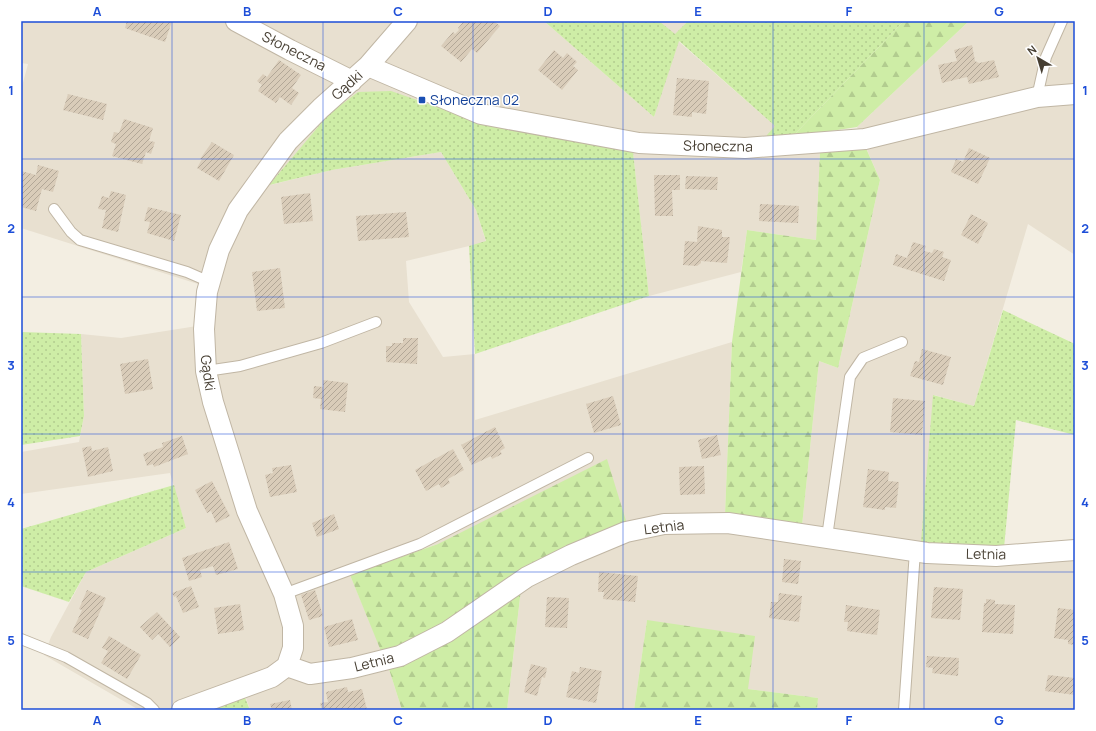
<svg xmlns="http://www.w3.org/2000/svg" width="1096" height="731" viewBox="0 0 1096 731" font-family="Manrope,sans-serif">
	<defs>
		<pattern id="grass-dots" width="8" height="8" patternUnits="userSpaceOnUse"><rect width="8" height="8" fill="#ceeda6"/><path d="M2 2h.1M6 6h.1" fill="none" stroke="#b2cc8f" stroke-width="1.8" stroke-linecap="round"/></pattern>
		<pattern id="forest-firs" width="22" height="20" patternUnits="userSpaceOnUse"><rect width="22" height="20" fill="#ceeda6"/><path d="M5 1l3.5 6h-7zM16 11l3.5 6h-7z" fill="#b2cc8f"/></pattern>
		<pattern id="building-hatch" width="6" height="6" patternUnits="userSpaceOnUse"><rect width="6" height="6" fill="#d9ccb9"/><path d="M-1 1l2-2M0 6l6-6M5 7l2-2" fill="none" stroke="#b2a797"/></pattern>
	</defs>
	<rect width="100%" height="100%" fill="#f3eee2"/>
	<path fill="#e8e0d0" d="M 21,21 L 544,21 L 654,117 L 678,41 L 775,126 L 766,141 L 767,157 L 820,151 L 816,240 L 747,230 L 741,272 L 649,296 L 633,152 L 469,118 L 270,185 L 332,170 L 441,152 L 476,210 L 486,242 L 406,261 L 409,302 L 443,357 L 475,354 L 475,420 L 732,342 L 725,515 L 802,526 L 819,361 L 838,368 L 880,180 L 857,127 L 969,21 L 1075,21 L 1075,255 L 1028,224 L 974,406 L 934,395 L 1004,548 L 1075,539 L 1075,710 L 817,710 L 818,698 L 748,689 L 647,620 L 634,710 L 507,710 L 523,572 L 438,544 L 350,575 L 388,666 L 402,710 L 250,710 L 245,695 L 208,710 L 139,710 L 44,655 L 51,637 L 86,572 L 186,528 L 170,473 L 21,494 L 21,452 L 79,442 L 84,416 L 81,334 L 121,338 L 197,326 L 201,285 L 21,228 L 21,90 L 28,64 L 21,63 Z
		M 659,21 L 688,21 L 675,35 Z"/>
	<path fill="url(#grass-dots)" d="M 544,21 L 659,21 L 675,34 L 688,21 L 904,21 L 792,137 L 766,141 L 767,135 L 775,126 L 679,41 L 654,117 Z
		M 391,91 L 469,118 L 633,152 L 649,296 L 475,354 L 469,246 L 486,241 L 476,210 L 441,152 L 332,170 L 269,185 L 329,114 L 358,92 Z
		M 1003,310 L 1075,344 L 1075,435 L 1016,420 L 1004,548 L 921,542 L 933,395 L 974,406 Z
		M 21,332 L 81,334 L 84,416 L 80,436 L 21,445 Z
		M 174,485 L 186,528 L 86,572 L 69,602 L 21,586 L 21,529 Z
		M 244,695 L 250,710 L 208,710 Z"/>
	<path fill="url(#forest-firs)" d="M 904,21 L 969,21 L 857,127 L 792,137 Z
		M 865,146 L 880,180 L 838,368 L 819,361 L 802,526 L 725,515 L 732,342 L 747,230 L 816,240 L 820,151 Z
		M 607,459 L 627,524 L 383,656 L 350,575 L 438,544 Z
		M 521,589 L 507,710 L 402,710 L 388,666 Z
		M 647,620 L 755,636 L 748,689 L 818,698 L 817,710 L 634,710 Z"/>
	<path fill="url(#building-hatch)" d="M 127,21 L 172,21 L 165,42 L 125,28 Z
		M 464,21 L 496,21 L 495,22 L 500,26 L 477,53 L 472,49 L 461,62 L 441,46 L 453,32 L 455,34 L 459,30 L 458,28 Z
		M 972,45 L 975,61 L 979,63 L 994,60 L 999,77 L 969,84 L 967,77 L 942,83 L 938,65 L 957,61 L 954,50 Z
		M 554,50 L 563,58 L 567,53 L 577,62 L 573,66 L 578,70 L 562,90 L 538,70 Z
		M 279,60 L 301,75 L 292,88 L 299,93 L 291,105 L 280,97 L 276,103 L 258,91 L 262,85 L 257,81 L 263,74 L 267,77 Z
		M 677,78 L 709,81 L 706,114 L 692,112 L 692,117 L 673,115 Z
		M 68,94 L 107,104 L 103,120 L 63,110 Z
		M 124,119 L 153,128 L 149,141 L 155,142 L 151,154 L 146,152 L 142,164 L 112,156 L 116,144 L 111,142 L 114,132 L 119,133 Z
		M 212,142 L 234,155 L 219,181 L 197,168 L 202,159 L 200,159 Z
		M 969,148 L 990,158 L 978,184 L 951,172 L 956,159 L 963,162 Z
		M 38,165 L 59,171 L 53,192 L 42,189 L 36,211 L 21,207 L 21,171 L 36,175 Z
		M 654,175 L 680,175 L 680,190 L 672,190 L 673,216 L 655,216 Z
		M 686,176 L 718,177 L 717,190 L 685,189 Z
		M 111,191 L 126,195 L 118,232 L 102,228 L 106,210 L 98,209 L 102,196 L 109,198 Z
		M 310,193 L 313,221 L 284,224 L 281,197 Z
		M 760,204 L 799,206 L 798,223 L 759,221 Z
		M 148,207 L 181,215 L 174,241 L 147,233 L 150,222 L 144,221 Z
		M 406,212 L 409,237 L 358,241 L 356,216 Z
		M 971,214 L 988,223 L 978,244 L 961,235 Z
		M 698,226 L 722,230 L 722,237 L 730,237 L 727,263 L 701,261 L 701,263 L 697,266 L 683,265 L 685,241 L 697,242 Z
		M 913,242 L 926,246 L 924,251 L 932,253 L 934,249 L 944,252 L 942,257 L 951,260 L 944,281 L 893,265 L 896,254 L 907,258 Z
		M 280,268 L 285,308 L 257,311 L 252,272 Z
		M 403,338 L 418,338 L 417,364 L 386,362 L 386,346 L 392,346 L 392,343 L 403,343 Z
		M 922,349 L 951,357 L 943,385 L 910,376 L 915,361 L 919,362 Z
		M 148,359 L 153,389 L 125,394 L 120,364 Z
		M 323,380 L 348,383 L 345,412 L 320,409 L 321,399 L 313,398 L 314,386 L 323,387 Z
		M 613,396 L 621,425 L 594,433 L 586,404 Z
		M 893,398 L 925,401 L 922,435 L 890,432 Z
		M 495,427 L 505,448 L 500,451 L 502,454 L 492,459 L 491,456 L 472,465 L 461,445 Z
		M 717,435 L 721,455 L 702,459 L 698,440 Z
		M 182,436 L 188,454 L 154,467 L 153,464 L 147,466 L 143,454 L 163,447 L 162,443 Z
		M 91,446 L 92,451 L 108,447 L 113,471 L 88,477 L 82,448 Z
		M 453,449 L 464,470 L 448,479 L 450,483 L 441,488 L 439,484 L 426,491 L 415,470 Z
		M 291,465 L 297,492 L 270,497 L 265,475 L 273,473 L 272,468 Z
		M 704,466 L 705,494 L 680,495 L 679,467 Z
		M 868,469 L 889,472 L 888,481 L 899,482 L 896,508 L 885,507 L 885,510 L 863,507 Z
		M 212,481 L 230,516 L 216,523 L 211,511 L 207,513 L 195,490 Z
		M 334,514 L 339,529 L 317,537 L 312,523 Z
		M 229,542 L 238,569 L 216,575 L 213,566 L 200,570 L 202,577 L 189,581 L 182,558 Z
		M 784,559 L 801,561 L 798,584 L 782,582 Z
		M 599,572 L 638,576 L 635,602 L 603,599 L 604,592 L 598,592 Z
		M 191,586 L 199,607 L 183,613 L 176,596 L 174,597 L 172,593 Z
		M 934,587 L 963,589 L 960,620 L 931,618 Z
		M 87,590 L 106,598 L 88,639 L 72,632 L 82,610 L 79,609 Z
		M 315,590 L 323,616 L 309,620 L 301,595 Z
		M 779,593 L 802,596 L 799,622 L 769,618 L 771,602 L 778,602 Z
		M 547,597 L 569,598 L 567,628 L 545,627 Z
		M 986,599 L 995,600 L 995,604 L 1015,605 L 1013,634 L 982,632 L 984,603 L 986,603 Z
		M 240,604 L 244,630 L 218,634 L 214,608 Z
		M 846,605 L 880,610 L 877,635 L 847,631 L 848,622 L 844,622 Z
		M 1058,608 L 1075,610 L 1075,645 L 1068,644 L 1068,640 L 1054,638 Z
		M 157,612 L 180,637 L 170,647 L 158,634 L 152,640 L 140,627 Z
		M 352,619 L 358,640 L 329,647 L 324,627 Z
		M 109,636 L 141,655 L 127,679 L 101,663 L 108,651 L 102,648 Z
		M 927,656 L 959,658 L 958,676 L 932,673 L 933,668 L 926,667 Z
		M 531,664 L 547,668 L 545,678 L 542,677 L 537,696 L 524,692 Z
		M 580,667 L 602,671 L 596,703 L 566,697 L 572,671 L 579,673 Z
		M 1048,675 L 1075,678 L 1075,695 L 1045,691 Z
		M 347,687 L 348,692 L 362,689 L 367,710 L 322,710 L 320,703 L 328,702 L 326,692 Z
		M 290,700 L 292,710 L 272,710 L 270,704 Z"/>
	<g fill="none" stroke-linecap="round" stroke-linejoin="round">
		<g stroke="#c0b6a4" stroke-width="12">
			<path id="lane" d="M 1037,97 L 1046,57 L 1062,21
				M 54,209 L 71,232 L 80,240 L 187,272 L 210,282
				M 206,371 L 240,366 L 321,343 L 376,322
				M 827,537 L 850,377 L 863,358 L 902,342
				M 284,594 L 420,544 L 588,458
				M 21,639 L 66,657 L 147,703 L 154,710
				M 904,710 L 915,551"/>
		</g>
		<g stroke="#c0b6a4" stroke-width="22">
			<path id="street" d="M 236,21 L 290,50 L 352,81
				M 368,66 L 481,114 L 639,143 L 745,148 L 865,139 L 1037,97 L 1075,94
				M 287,666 L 310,674 L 352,668 L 400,656 L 447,632 L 527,577 L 571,555 L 626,532 L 664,524 L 728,523 L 927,553 L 996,556 L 1075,550
				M 182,710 L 272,677 L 287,666 L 293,648 L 293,626 L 284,594 L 247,511 L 213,402 L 206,371 L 204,329 L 207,292 L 219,250 L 238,210 L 288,141 L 321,108 L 368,66 L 407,21"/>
		</g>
		<use href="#lane" stroke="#fff" stroke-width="10"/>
		<use href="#street" stroke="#fff" stroke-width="20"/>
	</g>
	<path fill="none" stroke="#1d4ed8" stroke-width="1" stroke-opacity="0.55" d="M 172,21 L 172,710M 323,21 L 323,710M 473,21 L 473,710M 623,21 L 623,710M 773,21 L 773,710M 924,21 L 924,710M 21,159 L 1075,159M 21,297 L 1075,297M 21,434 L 1075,434M 21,572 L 1075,572"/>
	<rect fill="#1a4fb4" stroke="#fff" stroke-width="1.5" x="418" y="96" width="8" height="8" rx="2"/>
	<g text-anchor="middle" stroke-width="3" stroke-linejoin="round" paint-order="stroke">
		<g font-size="14" fill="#463e32" stroke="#fff">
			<text transform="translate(294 51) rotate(27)" y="5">Słoneczna</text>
			<text transform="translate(347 85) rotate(-42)" y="5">Gądki</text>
			<text transform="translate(718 146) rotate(1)" y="5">Słoneczna</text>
			<text transform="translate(208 373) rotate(82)" y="5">Gądki</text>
			<text transform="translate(664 527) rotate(-7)" y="5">Letnia</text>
			<text transform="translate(986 554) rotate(1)" y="5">Letnia</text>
			<text transform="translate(374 662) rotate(-14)" y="5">Letnia</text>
		</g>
		<g font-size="14" fill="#164399" stroke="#fff" text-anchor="start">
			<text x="430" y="105">Słoneczna 02</text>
		</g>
	</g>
	<rect width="1096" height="731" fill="none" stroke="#ffffff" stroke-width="44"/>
	<g transform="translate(1038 58) rotate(322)" stroke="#ffffff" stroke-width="3" paint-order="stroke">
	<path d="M0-3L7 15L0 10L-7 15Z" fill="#463e32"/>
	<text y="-6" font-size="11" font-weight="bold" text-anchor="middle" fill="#463e32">N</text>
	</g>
	<rect x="22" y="22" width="1052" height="687" fill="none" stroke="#1d4ed8" stroke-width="1.5"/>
	<g font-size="13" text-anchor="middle" font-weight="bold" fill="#1d4ed8">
		<text x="97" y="16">A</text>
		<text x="247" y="16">B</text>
		<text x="398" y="16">C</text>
		<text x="548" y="16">D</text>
		<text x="698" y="16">E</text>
		<text x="849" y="16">F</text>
		<text x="999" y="16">G</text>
		<text x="11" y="95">1</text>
		<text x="1085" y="95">1</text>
		<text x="11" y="233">2</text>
		<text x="1085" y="233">2</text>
		<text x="11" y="370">3</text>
		<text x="1085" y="370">3</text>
		<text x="11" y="507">4</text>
		<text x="1085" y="507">4</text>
		<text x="11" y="645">5</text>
		<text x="1085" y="645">5</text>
		<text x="97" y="725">A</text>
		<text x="247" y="725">B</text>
		<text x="398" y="725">C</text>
		<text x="548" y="725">D</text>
		<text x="698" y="725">E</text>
		<text x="849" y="725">F</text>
		<text x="999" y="725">G</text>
	</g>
</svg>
